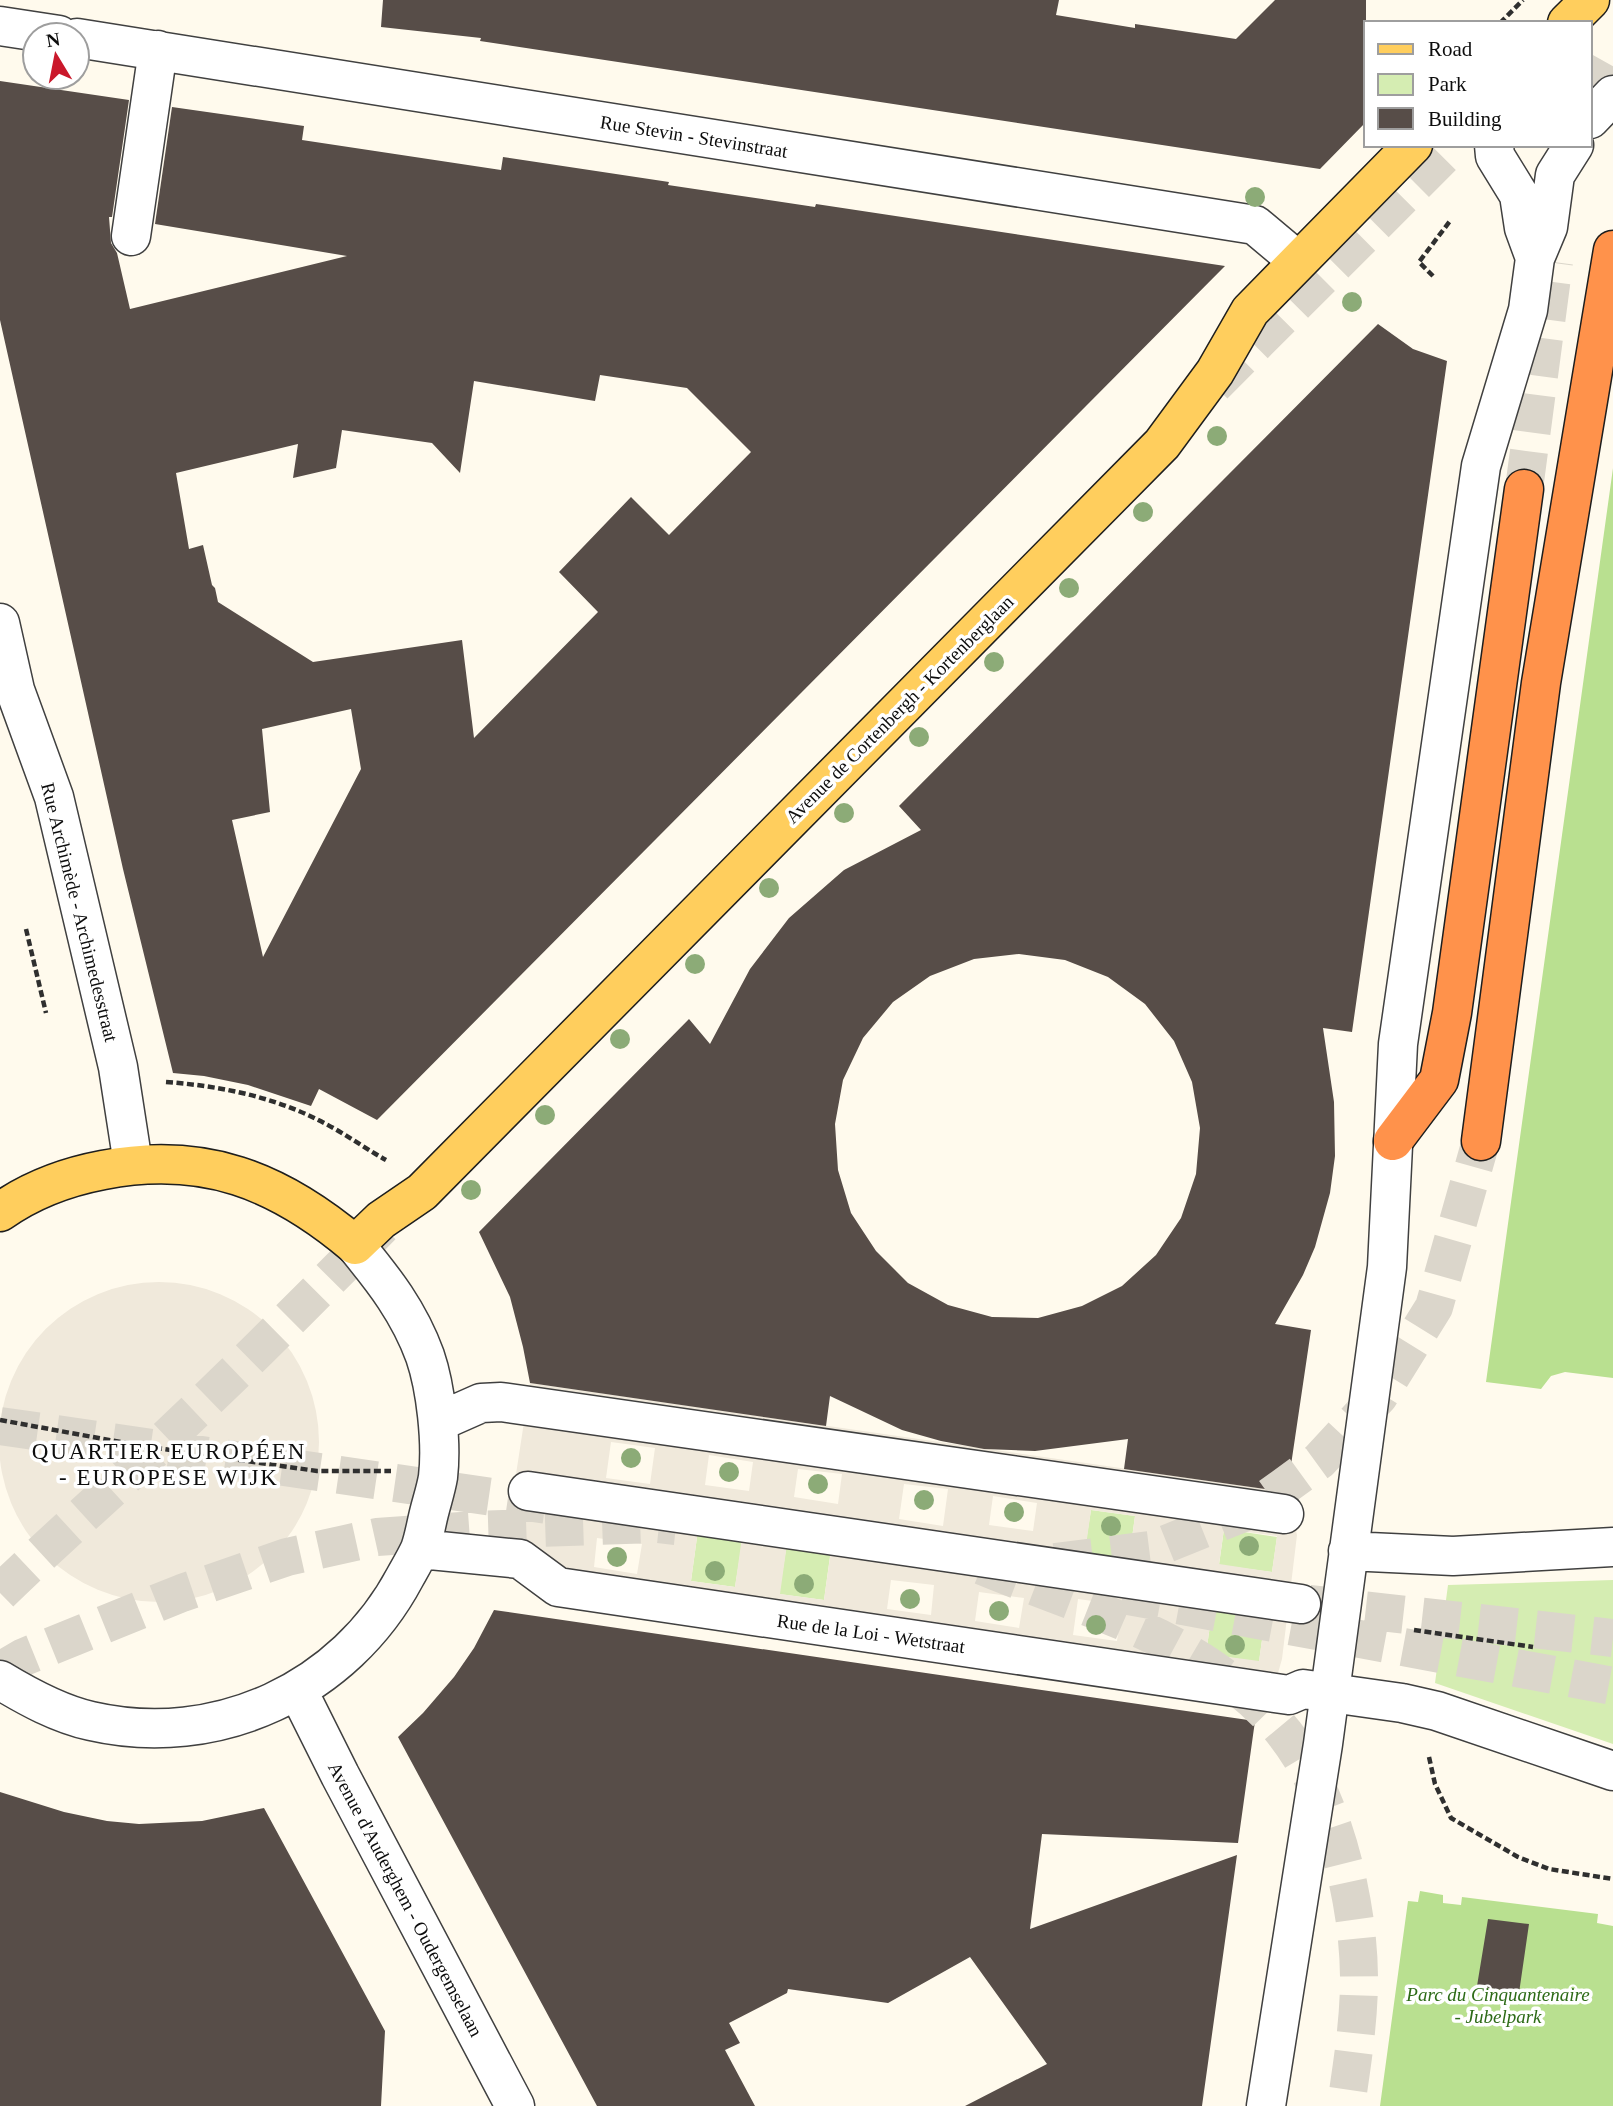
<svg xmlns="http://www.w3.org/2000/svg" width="1613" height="2106" viewBox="0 0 1613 2106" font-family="'Times New Roman',serif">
	<rect width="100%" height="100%" fill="#fffaed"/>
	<path fill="#d5edb2" d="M 1091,1510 L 1135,1516 L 1128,1567 L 1083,1561 Z
		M 1224,1529 L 1277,1537 L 1272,1572 L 1219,1565 Z
		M 698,1530 L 743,1537 L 735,1587 L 691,1581 Z
		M 787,1543 L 831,1549 L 824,1600 L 779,1594 Z
		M 1613,1580 L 1613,1744 L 1435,1683 L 1448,1585 Z
		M 1212,1611 L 1265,1618 L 1259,1662 L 1206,1654 Z"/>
	<path fill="#b9e090" d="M 1613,468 L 1613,1378 L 1565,1372 L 1551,1376 L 1541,1389 L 1486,1382 Z
		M 1420,1891 L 1443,1895 L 1443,1903 L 1461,1905 L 1462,1897 L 1598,1914 L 1597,1923 L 1613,1926 L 1613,2106 L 1380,2106 L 1408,1901 L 1418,1902 Z"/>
	<path fill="#f0e9db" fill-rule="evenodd" d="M-1 1442a160 160 0 1 1 320 0a160 160 0 1 1-320 0Z
		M 530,1383 L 1287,1492 L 1284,1514 L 1294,1522 L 1297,1535 L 1282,1659 L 1278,1673 L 503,1559 ZM 611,1442 L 655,1448 L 650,1484 L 606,1478 ZM 709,1455 L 753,1462 L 749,1491 L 705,1485 ZM 798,1469 L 842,1474 L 838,1504 L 794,1497 ZM 904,1484 L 948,1489 L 943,1526 L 899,1519 ZM 993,1496 L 1037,1503 L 1033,1531 L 989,1525 ZM 1091,1510 L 1135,1516 L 1128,1567 L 1084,1560 ZM 1224,1529 L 1277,1536 L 1272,1572 L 1219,1564 ZM 698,1530 L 742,1537 L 735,1587 L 691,1581 ZM 597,1538 L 642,1544 L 637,1574 L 594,1567 ZM 787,1544 L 831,1550 L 824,1600 L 780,1594 ZM 914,1560 L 956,1566 L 955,1573 L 913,1568 ZM 965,1567 L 1007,1573 L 1006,1581 L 964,1575 ZM 891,1580 L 934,1585 L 931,1615 L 887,1609 ZM 979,1592 L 1024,1598 L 1019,1628 L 975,1621 ZM 1078,1599 L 1122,1605 L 1117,1641 L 1073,1635 ZM 1212,1611 L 1265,1618 L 1259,1661 L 1206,1654 Z"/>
	<path fill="#574d48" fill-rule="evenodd" d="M 383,0 L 1059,0 L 1056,15 L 1135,28 L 1135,24 L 1236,39 L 1275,0 L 1366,0 L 1366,122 L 1320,169 L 480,41 L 481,38 L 381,27 Z
		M 0,81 L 129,100 L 112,217 L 109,217 L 111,243 L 117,253 L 130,309 L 347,256 L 155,224 L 172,107 L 304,126 L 302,140 L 501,170 L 503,157 L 669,182 L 668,185 L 735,195 L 815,207 L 816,204 L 1225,266 L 377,1120 L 319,1089 L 311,1106 L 248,1085 L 204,1076 L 173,1073 L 123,869 L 0,320 ZM 600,375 L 687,388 L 751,452 L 669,535 L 631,497 L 559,572 L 598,612 L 474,738 L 462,640 L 313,662 L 218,602 L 215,588 L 212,585 L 203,545 L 189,549 L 176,473 L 298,444 L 293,478 L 336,468 L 342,430 L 432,443 L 460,473 L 474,381 L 595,401 ZM 351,709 L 361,769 L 263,957 L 232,820 L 270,812 L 262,729 Z
		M 1378,324 L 1413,349 L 1447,361 L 1352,1032 L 1323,1028 L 1334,1102 L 1335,1156 L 1330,1193 L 1315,1247 L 1303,1275 L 1275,1324 L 1311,1330 L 1287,1492 L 1124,1469 L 1128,1439 L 1035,1451 L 984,1449 L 941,1441 L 902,1430 L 830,1396 L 826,1426 L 530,1383 L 523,1347 L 510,1297 L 479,1232 L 689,1019 L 710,1044 L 750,969 L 789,918 L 844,870 L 921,830 L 899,806 ZM 1019,954 L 1065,960 L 1108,977 L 1145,1004 L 1174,1041 L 1192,1082 L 1200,1128 L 1196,1174 L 1181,1218 L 1156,1255 L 1122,1286 L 1082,1306 L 1038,1318 L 992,1317 L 948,1305 L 908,1283 L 876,1251 L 851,1213 L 838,1170 L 835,1124 L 843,1080 L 863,1038 L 893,1002 L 930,976 L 974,959 Z
		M 494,1610 L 1255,1721 L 1238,1843 L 1042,1834 L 1030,1929 L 1237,1855 L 1202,2106 L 965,2106 L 1047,2064 L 970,1957 L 888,2003 L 788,1989 L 787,1993 L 729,2023 L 740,2043 L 725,2050 L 755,2106 L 597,2106 L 398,1737 L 423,1713 L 454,1677 L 474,1648 Z
		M 0,1792 L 64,1812 L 107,1821 L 139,1824 L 202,1821 L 264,1808 L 385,2031 L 381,2106 L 0,2106 Z
		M 1488,1919 L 1529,1924 L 1519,1993 L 1477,1986 Z"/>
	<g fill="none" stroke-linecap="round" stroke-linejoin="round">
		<path stroke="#dbd6cb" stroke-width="38" stroke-dasharray="38 19" stroke-linecap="butt" d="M 1590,97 L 1613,56
			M 1214,385 L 1454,145
			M 1524,489 L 1554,262
			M 0,1426 L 562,1507
			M 1055,1562 L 1151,1550 L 1253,1509 L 1319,1461 L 1379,1396 L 1434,1307 L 1481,1141
			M 982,1566 C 1057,1597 1144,1623 1210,1667 C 1238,1686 1264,1707 1285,1734 C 1333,1795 1359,1902 1359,1979 C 1359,2022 1352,2064 1346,2106
			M 0,1593 C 42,1552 86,1513 129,1473 C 216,1393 299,1310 382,1226
			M 1123,1595 L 1613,1686
			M 1309,1604 L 1613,1638
			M 0,1671 L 24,1657 L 182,1593 L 287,1557 L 377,1537 L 474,1530 L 658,1524 L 676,1526"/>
		<g stroke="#404040" stroke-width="41">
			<path id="minor" d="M 0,26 L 59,35
				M 77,38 L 1255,225 L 1298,261
				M 1590,119 L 1613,95
				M 1494,145 L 1495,156 L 1519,195 L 1524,228 L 1535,258
				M 131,236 L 158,50
				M 0,623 L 15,690 L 54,797 L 118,1067 L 133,1164
				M 438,1422 L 481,1403 L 501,1402 L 1284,1514
				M 528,1491 L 1301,1604
				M 420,1549 L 520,1559 L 558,1587 L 1289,1695 L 1303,1689 L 1402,1703 L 1437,1711 L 1613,1771
				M 1348,1551 L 1453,1556 L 1613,1547
				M 0,1680 C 28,1697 59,1714 91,1721 C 217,1750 345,1690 405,1577 C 410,1568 416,1558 420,1549 C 424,1538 426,1525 429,1513 C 432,1501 436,1489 438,1477 C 442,1443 436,1388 425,1356 C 409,1312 384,1280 355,1245
				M 298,1691 L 340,1775 L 515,2106
				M 1266,2106 L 1323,1744 L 1387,1267 L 1398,1044 L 1481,466 L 1528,310 L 1535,258 L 1548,227 L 1555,175 L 1574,145"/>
		</g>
		<g stroke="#1e1e1e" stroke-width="41">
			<path id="major" d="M 1567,23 L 1590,0
				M 0,1212 C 31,1190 66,1177 103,1170 C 204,1151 278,1180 355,1245 L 381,1220 L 422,1192 L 1162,444 L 1215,372 L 1250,311 L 1413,145"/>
		</g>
		<g stroke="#1e1e1e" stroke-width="41">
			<path id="highway" d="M 1393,1141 L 1439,1080 L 1452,1013 L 1524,489
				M 1481,1141 L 1541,683 L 1613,250"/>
		</g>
		<path stroke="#2f2f2f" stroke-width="4.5" stroke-dasharray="7 3.5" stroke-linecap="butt" d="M 1500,23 L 1523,0
			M 1433,276 L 1419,262 L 1450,221
			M 26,929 L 46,1013
			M 166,1082 C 221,1086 276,1097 326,1124 C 347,1135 366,1149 386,1160
			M 0,1420 L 142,1446 L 317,1471 L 391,1471
			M 1414,1630 L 1533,1647
			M 1429,1757 L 1435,1784 L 1451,1818 L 1518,1857 L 1549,1869 L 1613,1879"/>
		<use href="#minor" stroke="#fff" stroke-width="38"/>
		<use href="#major" stroke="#ffce5d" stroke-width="38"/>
		<use href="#highway" stroke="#ff924b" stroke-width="38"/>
	</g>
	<g fill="#8cab77">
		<circle cx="1255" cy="197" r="10"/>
		<circle cx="1352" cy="302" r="10"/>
		<circle cx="1217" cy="436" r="10"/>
		<circle cx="1143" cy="512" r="10"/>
		<circle cx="1069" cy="588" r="10"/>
		<circle cx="994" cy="662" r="10"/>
		<circle cx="919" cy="737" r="10"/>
		<circle cx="844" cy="813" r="10"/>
		<circle cx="769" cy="888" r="10"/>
		<circle cx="695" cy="964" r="10"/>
		<circle cx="620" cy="1039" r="10"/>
		<circle cx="545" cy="1115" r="10"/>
		<circle cx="471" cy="1190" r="10"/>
		<circle cx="631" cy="1458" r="10"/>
		<circle cx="729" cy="1472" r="10"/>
		<circle cx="818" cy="1484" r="10"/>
		<circle cx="924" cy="1500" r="10"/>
		<circle cx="1014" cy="1512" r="10"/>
		<circle cx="1111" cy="1526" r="10"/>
		<circle cx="1249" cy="1546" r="10"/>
		<circle cx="617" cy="1557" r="10"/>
		<circle cx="715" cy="1571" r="10"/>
		<circle cx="804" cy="1584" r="10"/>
		<circle cx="910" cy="1599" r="10"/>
		<circle cx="999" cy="1611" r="10"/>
		<circle cx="1096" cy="1625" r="10"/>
		<circle cx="1235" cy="1645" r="10"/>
	</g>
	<g text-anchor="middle" stroke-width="7" stroke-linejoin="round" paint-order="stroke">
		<g font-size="19" fill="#0d0d0d" stroke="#fff">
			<text transform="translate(694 136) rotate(9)" y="7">Rue Stevin - Stevinstraat</text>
			<text transform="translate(899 709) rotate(-45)" y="7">Avenue de Cortenbergh - Kortenberglaan</text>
			<text transform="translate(80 912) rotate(76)" y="7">Rue Archimède - Archimedesstraat</text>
			<text transform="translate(871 1633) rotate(8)" y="7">Rue de la Loi - Wetstraat</text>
			<text transform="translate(406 1899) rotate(62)" y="7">Avenue d'Auderghem - Oudergemselaan</text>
		</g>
		<g font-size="19" font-style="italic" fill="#2d6b17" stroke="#fff">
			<text x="1498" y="2001">Parc du Cinquantenaire<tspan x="1498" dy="22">- Jubelpark</tspan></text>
		</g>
		<g font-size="23" letter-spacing="2" fill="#0d0d0d" stroke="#fff">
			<text x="169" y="1459">QUARTIER EUROPÉEN<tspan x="169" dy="26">- EUROPESE WIJK</tspan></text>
		</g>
	</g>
	<rect x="1364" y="21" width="228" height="126" fill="#ffffff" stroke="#9e9e9e" stroke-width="2"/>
	<rect x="1378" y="44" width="35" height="10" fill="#ffce5d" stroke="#9e9e9e" stroke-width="2"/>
	<text x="1428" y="56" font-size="21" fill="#0d0d0d">Road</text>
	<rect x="1378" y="74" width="35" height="21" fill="#d5edb2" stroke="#9e9e9e" stroke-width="2"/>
	<text x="1428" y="91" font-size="21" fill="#0d0d0d">Park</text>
	<rect x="1378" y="108" width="35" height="21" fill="#574d48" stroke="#9e9e9e" stroke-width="2"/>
	<text x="1428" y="126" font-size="21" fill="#0d0d0d">Building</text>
	<g transform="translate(56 56) rotate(350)"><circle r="33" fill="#ffffff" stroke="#9e9e9e" stroke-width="2"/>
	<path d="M0-5L12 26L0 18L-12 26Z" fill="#ca182b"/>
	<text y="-10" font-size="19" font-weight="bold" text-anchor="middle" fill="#0d0d0d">N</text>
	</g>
</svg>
